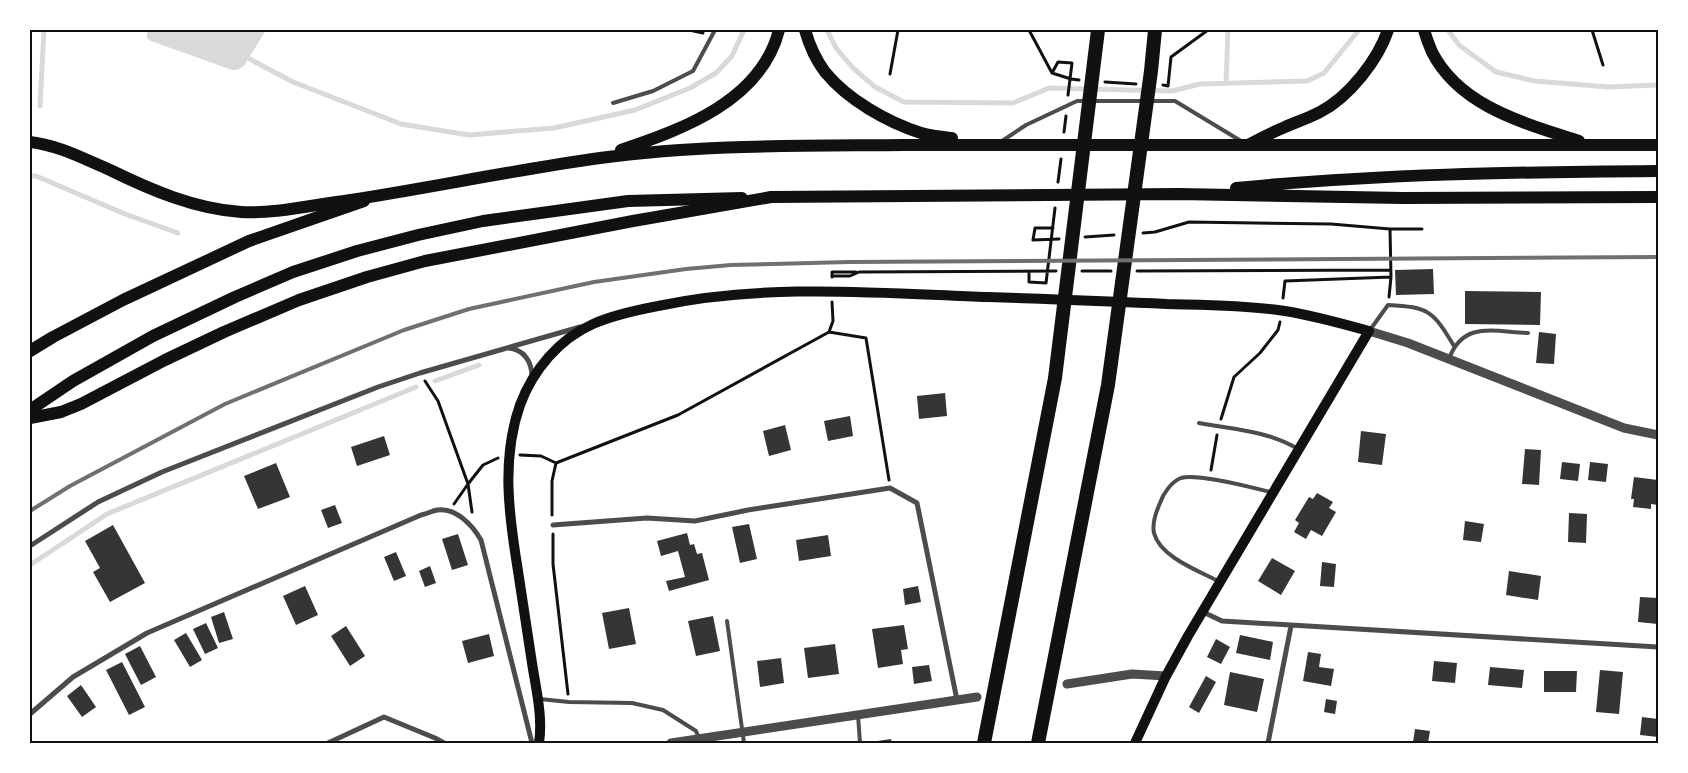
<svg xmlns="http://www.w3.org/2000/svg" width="1688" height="773" viewBox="0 0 1688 773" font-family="'Alegreya Sans',sans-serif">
	<rect width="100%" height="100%" fill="#fff"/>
	<path fill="#d9d9d9" d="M 147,30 L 266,30 L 244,66 L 237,70 L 232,70 L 151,41 L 147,38 Z"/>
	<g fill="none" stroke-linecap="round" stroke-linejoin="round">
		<path stroke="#d9d9d9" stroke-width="5" d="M 827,30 L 836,48 L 853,68 L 875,87 L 904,102 L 1013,103 L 1049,88 L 1172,91 L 1200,84 L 1307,81 L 1324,73 L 1359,30
			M 1448,30 L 1459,45 L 1496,72 L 1535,81 L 1608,87 L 1658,85
			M 244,56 L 293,82 L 401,124 L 469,135 L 554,128 L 635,110 L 690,88 L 716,73 L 732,56 L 744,30
			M 1226,83 L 1228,30
			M 40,106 L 44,30
			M 30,176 L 36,176 L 125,214 L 178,233
			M 435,381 L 479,365
			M 30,565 L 107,514 L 416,387"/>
	</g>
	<path fill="#353535" d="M 1433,269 L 1434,294 L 1396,295 L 1395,270 Z
		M 1465,291 L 1541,292 L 1540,325 L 1465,324 Z
		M 1539,332 L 1556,334 L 1554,364 L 1536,363 Z
		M 945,393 L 947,416 L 919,419 L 917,396 Z
		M 850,416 L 853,436 L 828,441 L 824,421 Z
		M 785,425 L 791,450 L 769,456 L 763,431 Z
		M 1361,431 L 1386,434 L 1382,465 L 1358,462 Z
		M 384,436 L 390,455 L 357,466 L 351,447 Z
		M 1525,449 L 1541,450 L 1539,485 L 1522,484 Z
		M 1562,462 L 1580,464 L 1578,481 L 1560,479 Z
		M 1590,462 L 1608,464 L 1606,482 L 1588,480 Z
		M 276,463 L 290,497 L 258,509 L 244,476 Z
		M 1634,477 L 1658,480 L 1657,491 L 1658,491 L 1658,505 L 1651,504 L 1651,509 L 1633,507 L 1634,499 L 1631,499 Z
		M 1317,493 L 1333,502 L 1329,508 L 1336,512 L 1322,536 L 1311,530 L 1306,539 L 1294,532 L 1299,523 L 1295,520 L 1309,497 L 1313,499 Z
		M 335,505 L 342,523 L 328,528 L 321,510 Z
		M 1569,513 L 1587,514 L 1586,543 L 1568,542 Z
		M 1465,521 L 1484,524 L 1481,542 L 1463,540 Z
		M 749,524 L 757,559 L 740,563 L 732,527 Z
		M 113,525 L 145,583 L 110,602 L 93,572 L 100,568 L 85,541 Z
		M 687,533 L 690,545 L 694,544 L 697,554 L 702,553 L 709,580 L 669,591 L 666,581 L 685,577 L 678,551 L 661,556 L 657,541 Z
		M 458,534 L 468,565 L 452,570 L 442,539 Z
		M 828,535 L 831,556 L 799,561 L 796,540 Z
		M 396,552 L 406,576 L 394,581 L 384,557 Z
		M 1272,558 L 1295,571 L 1281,595 L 1258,581 Z
		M 1322,562 L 1336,564 L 1334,587 L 1320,586 Z
		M 430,566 L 436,583 L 425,587 L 419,571 Z
		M 1509,571 L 1541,576 L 1538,600 L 1506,595 Z
		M 305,586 L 318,615 L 296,625 L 283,596 Z
		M 918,586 L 921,602 L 905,605 L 903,589 Z
		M 1640,597 L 1658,598 L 1658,624 L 1638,622 Z
		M 629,608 L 636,644 L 609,649 L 602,613 Z
		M 224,612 L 233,639 L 219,643 L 211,617 Z
		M 713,616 L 720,651 L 696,656 L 688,621 Z
		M 206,623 L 218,648 L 205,654 L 193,629 Z
		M 904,625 L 908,649 L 901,650 L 903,664 L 878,668 L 872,629 Z
		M 346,626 L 365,656 L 350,666 L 331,636 Z
		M 186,633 L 202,660 L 190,667 L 174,640 Z
		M 489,634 L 494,656 L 468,663 L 462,641 Z
		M 1240,635 L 1273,642 L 1270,660 L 1236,653 Z
		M 1216,639 L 1230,647 L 1221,664 L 1207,657 Z
		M 835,644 L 839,674 L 808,678 L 804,648 Z
		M 140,646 L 156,677 L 141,685 L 125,654 Z
		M 1308,652 L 1321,654 L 1319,667 L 1334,669 L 1331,686 L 1303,681 Z
		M 781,658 L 784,683 L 760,687 L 757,661 Z
		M 1434,661 L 1457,663 L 1455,683 L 1432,681 Z
		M 122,662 L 145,707 L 129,715 L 106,670 Z
		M 929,665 L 932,681 L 914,684 L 912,667 Z
		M 1490,667 L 1524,670 L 1522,688 L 1488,685 Z
		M 1600,670 L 1623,672 L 1619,714 L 1596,712 Z
		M 1544,671 L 1577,671 L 1576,692 L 1544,692 Z
		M 1230,672 L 1264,679 L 1257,712 L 1224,705 Z
		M 1206,676 L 1216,682 L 1199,713 L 1189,707 Z
		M 81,685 L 96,707 L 82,717 L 67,696 Z
		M 1326,699 L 1337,701 L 1335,714 L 1324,712 Z
		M 1642,717 L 1658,719 L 1658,737 L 1640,735 Z
		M 1415,729 L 1430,731 L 1428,743 L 1413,742 Z
		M 891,739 L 892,743 L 871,743 L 871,742 Z"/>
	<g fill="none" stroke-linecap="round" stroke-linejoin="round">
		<path stroke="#111" stroke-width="3" d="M 689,30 L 703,33
			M 1029,30 L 1052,73 L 1071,79 L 1079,80
			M 1592,30 L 1603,65
			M 1052,73 L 1058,62 L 1072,63 L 1068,95
			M 890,74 L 898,30
			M 1105,82 L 1136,84
			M 1163,85 L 1168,86 L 1171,57 L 1208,30
			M 1064,132 L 1066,116
			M 1058,182 L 1061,159
			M 1053,228 L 1035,228 L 1033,240 L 1059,239
			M 1143,233 L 1155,232 L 1189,222 L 1331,224 L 1390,229 L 1422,229
			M 1085,237 L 1114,235
			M 1082,271 L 1111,271
			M 1137,271 L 1391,270
			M 1029,272 L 1029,282 L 1046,283 L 1055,208
			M 832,276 L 850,276 L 859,272 L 1056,271
			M 832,277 L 832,272 L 856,272
			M 1389,297 L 1391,277 L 1390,229
			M 1283,298 L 1285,281 L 1391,277
			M 829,332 L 866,338 L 889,480
			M 425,381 L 438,401 L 468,484 L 454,504
			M 1221,419 L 1234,377 L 1260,353 L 1278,330 L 1280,322
			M 520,455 L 541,456 L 556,463 L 678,415 L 829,332 L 833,321 L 832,302
			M 1211,470 L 1217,435
			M 472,512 L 468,484 L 483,465 L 498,458
			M 552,515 L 552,481 L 556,463
			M 553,534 L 553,564 L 568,694"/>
		<path stroke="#4c4c4c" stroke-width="4" d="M 613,103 L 653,91 L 693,71 L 715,30
			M 1002,141 L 1026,125 L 1077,101 L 1175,101 L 1241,141
			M 1370,330 L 1388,305 C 1429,307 1433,311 1454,346
			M 1449,359 C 1463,320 1495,332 1528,333
			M 1199,423 C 1232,429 1269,431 1298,449
			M 1220,582 C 1199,571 1160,557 1154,533 C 1152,524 1156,512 1160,503 C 1163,494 1171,482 1181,478 C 1198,473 1253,488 1271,492
			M 727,621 L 744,743
			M 540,699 L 569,702 L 632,703 L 663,710 L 696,731 L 699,738
			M 858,715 L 860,743"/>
		<path stroke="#4c4c4c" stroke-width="5" d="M 508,348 C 524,349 532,362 532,377
			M 553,525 L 647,518 L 695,521 L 748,510 L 890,488 L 917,503 L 957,700
			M 30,546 L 98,502 L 162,472 L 378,387 L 420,373 L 580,327
			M 1203,612 L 1222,621 L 1658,647
			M 30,714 L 73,677 L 147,633 L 421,515 C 426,514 432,511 437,510 C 456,507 473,526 481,540 L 532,743
			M 328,743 L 384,717 L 435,738 L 444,743
			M 1268,743 L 1291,626"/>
		<path stroke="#4c4c4c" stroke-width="9" d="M 1369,331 L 1408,343 L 1624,428 L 1658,435
			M 1067,684 L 1132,674 L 1166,676
			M 671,743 L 977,697"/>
		<path stroke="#111" stroke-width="10" d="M 539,743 C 543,717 536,689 532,663 C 527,632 523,602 518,571 C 509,516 501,459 520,405 C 533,370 559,339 593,324 C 613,315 637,310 658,306 C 765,283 879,293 987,297 C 1047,299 1107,301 1167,304 C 1204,305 1242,305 1278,310 C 1309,314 1339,323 1369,331 L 1188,636 L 1166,676 L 1135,743"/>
		<path stroke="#111" stroke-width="12" d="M 30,351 L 53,337 L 123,300 L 249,241 L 364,201
			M 30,410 L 73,381 L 153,336 L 235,297 L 293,272 L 357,251 L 418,235 L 483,221 L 628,201 L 742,198"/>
		<path stroke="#111" stroke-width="12" d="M 805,30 C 809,44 816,60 825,72 C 848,100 887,122 921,133 C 931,136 942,137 952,138
			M 1424,30 C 1426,37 1429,45 1432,52 C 1460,107 1525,123 1579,141
			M 30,142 C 58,145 84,159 110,170 C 151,190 195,209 241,212 C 275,214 311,205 344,201 C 429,188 514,170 600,158 C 700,144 803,146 904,145 L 1658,145
			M 1250,144 C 1261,138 1273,132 1285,127 C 1296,122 1309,118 1320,112 C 1349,97 1378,60 1388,30
			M 621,150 C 683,129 761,101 779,30
			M 1236,188 C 1376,174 1517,172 1658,171
			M 30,418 L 61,412 L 81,404 L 165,360 L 224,332 L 299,300 L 367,277 L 425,261 L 633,221 L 771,197 L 1179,194 L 1403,198 L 1658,197"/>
		<path stroke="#111" stroke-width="14" d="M 984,743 L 1055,378 L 1098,30
			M 1038,743 L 1108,385 L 1151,71 L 1155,30"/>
		<path stroke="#707070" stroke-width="4" d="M 30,511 L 70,486 L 225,404 L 404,330 L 469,309 L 594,282 L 686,269 L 731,265 L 849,262 L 1658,257"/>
	</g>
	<rect width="1688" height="773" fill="none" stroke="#ffffff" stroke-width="62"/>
	<rect x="31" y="31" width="1626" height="711" fill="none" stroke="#111" stroke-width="2"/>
</svg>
